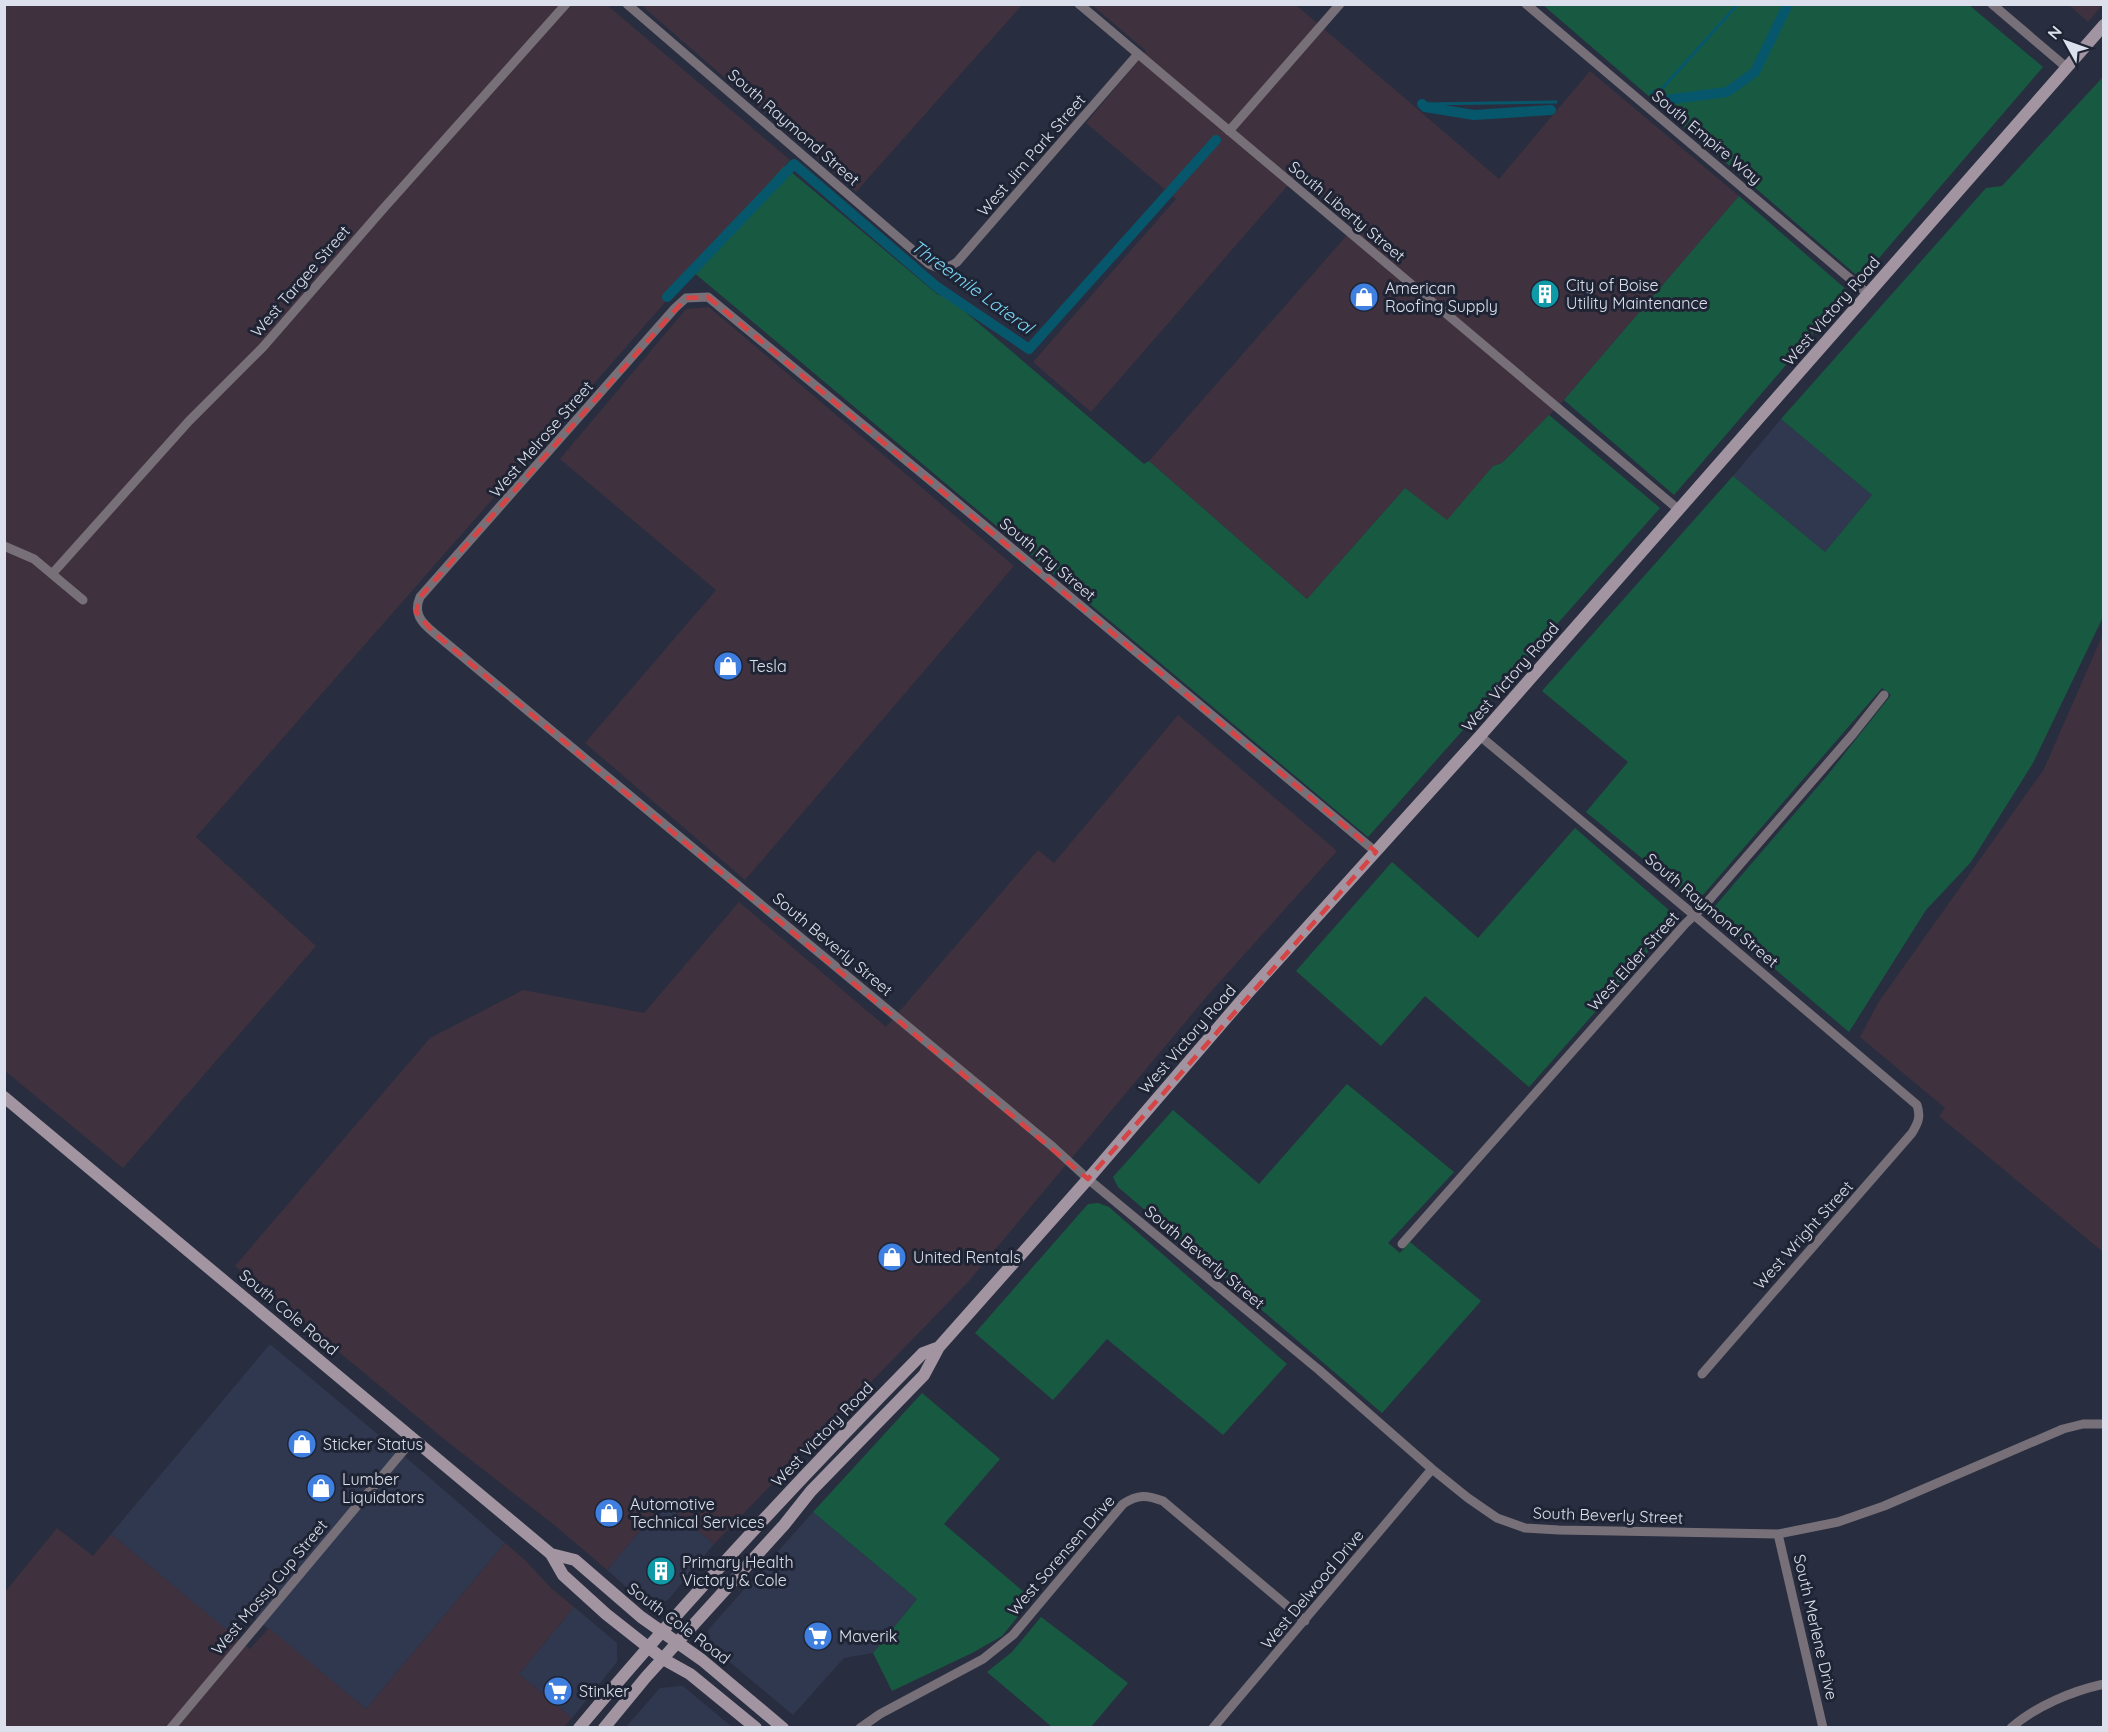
<svg xmlns="http://www.w3.org/2000/svg" width="2108" height="1732" viewBox="0 0 2108 1732" font-family="Quicksand,sans-serif">
	<rect width="100%" height="100%" fill="#282e3f"/>
	<path fill="#30384f" d="M 1781,419 L 1872,495 L 1825,552 L 1733,476 Z
		M 270,1344 L 430,1478 L 505,1543 L 366,1709 L 248,1612 L 230,1633 L 111,1534 Z
		M 664,1502 L 714,1544 L 668,1600 L 649,1607 L 607,1570 Z
		M 813,1512 L 917,1599 L 873,1653 L 844,1658 L 793,1715 L 713,1648 L 708,1630 Z
		M 574,1607 L 617,1643 L 617,1662 L 572,1718 L 519,1674 Z
		M 683,1686 L 732,1727 L 626,1727 L 660,1688 Z"/>
	<path fill="#3f313e" d="M 2103,4 L 2088,22 L 2069,5 L 2069,4 Z
		M 4,5 L 607,5 L 790,160 L 196,837 L 316,946 L 123,1168 L 5,1071 Z
		M 641,5 L 1022,5 L 856,192 Z
		M 1092,5 L 1296,5 L 1499,179 L 1590,71 L 1739,196 L 1564,400 L 1502,463 L 1493,466 L 1447,521 L 1405,488 L 1307,599 L 1149,461 L 1354,227 L 1296,176 L 1091,412 L 1033,362 L 1176,199 L 1086,123 L 1146,51 Z
		M 709,307 L 1014,566 L 745,880 L 585,743 L 716,590 L 560,459 L 686,309 Z
		M 2103,634 L 2103,1252 L 1939,1116 L 1945,1108 L 1860,1037 L 1878,1003 L 2044,769 Z
		M 1178,715 L 1337,851 L 1208,995 L 968,1282 L 714,1544 L 664,1502 L 607,1570 L 558,1528 L 444,1439 L 235,1266 L 430,1038 L 523,990 L 644,1013 L 739,902 L 886,1027 L 1038,850 L 1054,863 Z
		M 57,1528 L 93,1556 L 111,1534 L 250,1649 L 269,1628 L 366,1709 L 505,1543 L 525,1560 L 551,1588 L 574,1607 L 519,1674 L 572,1718 L 564,1727 L 5,1728 L 5,1592 Z"/>
	<path fill="#185a41" d="M 1543,5 L 1969,5 L 2043,67 L 1861,279 Z
		M 2103,77 L 2103,617 L 2033,763 L 1971,862 L 1926,910 L 1849,1032 L 1709,913 L 1826,777 L 1891,695 L 1882,688 L 1696,903 L 1586,812 L 1628,762 L 1542,691 L 1733,476 L 1825,552 L 1872,495 L 1781,419 L 1986,188 L 2002,186 Z
		M 784,166 L 937,294 L 950,299 L 1144,464 L 1149,461 L 1307,599 L 1405,488 L 1447,520 L 1493,466 L 1502,463 L 1549,415 L 1660,508 L 1368,837 L 692,271 Z
		M 1739,196 L 1849,292 L 1674,495 L 1564,400 Z
		M 1575,828 L 1678,918 L 1529,1087 L 1425,996 L 1381,1046 L 1296,971 L 1392,862 L 1478,938 Z
		M 1347,1084 L 1454,1172 L 1388,1243 L 1400,1253 L 1410,1242 L 1481,1301 L 1382,1413 L 1118,1187 L 1113,1177 L 1173,1110 L 1259,1184 Z
		M 1098,1203 L 1109,1207 L 1287,1364 L 1223,1435 L 1107,1339 L 1053,1400 L 975,1333 L 1088,1204 Z
		M 922,1393 L 1000,1459 L 944,1524 L 1032,1599 L 1002,1636 L 972,1653 L 892,1691 L 873,1653 L 917,1599 L 813,1512 Z
		M 1041,1617 L 1128,1683 L 1091,1727 L 1052,1727 L 987,1672 L 1012,1652 Z"/>
	<g fill="none" stroke-linecap="round" stroke-linejoin="round">
		<path stroke="#07576c" stroke-width="3" d="M 1651,92 L 1660,91 L 1738,4
			M 1422,104 L 1556,102"/>
		<path stroke="#07576c" stroke-width="10" d="M 1665,100 L 1727,92 L 1755,72 L 1788,4
			M 1422,104 L 1425,107 L 1474,115 L 1551,110
			M 667,297 L 794,164 L 937,287 L 1029,349 L 1216,140"/>
		<path stroke="#787078" stroke-width="9" d="M 627,4 L 929,264 C 940,270 948,268 957,262 L 1138,54
			M 1079,4 L 1679,510
			M 1526,4 L 1868,294
			M 1992,4 L 2066,67
			M 1229,131 L 1340,4
			M 4,546 L 34,559 L 83,600
			M 52,574 L 189,421 L 263,347 L 383,209 L 566,4
			M 1480,736 L 1694,915 L 1917,1105 C 1921,1117 1918,1123 1912,1133 L 1702,1374
			M 1376,852 L 942,490 L 708,297 L 686,298 L 675,308 L 420,597 C 413,613 421,622 433,632 L 1053,1147 L 1088,1179 L 1319,1370 L 1432,1469 L 1468,1498 L 1497,1518 L 1525,1528 L 1559,1530 L 1778,1534 L 1838,1522 L 1884,1506 L 2063,1429 L 2083,1424 L 2104,1424
			M 1402,1244 L 1685,924 L 1703,907 L 1853,734 L 1884,695
			M 1778,1534 L 1823,1728
			M 171,1728 L 414,1438
			M 860,1728 L 880,1714 L 983,1659 L 1013,1635 L 1123,1504 C 1138,1494 1147,1495 1163,1501 L 1305,1621
			M 1213,1728 L 1432,1469
			M 2011,1728 C 2036,1706 2072,1691 2104,1684"/>
		<path stroke="#a295a1" stroke-width="12" d="M 4,1097 L 551,1554 L 563,1575 L 606,1614 L 663,1659 L 690,1674 L 756,1728
			M 551,1554 L 575,1560 L 641,1617 L 702,1660 L 783,1728
			M 579,1728 C 688,1598 804,1474 923,1353 L 939,1347
			M 604,1728 L 646,1677 L 784,1525 L 811,1491 L 924,1375 L 939,1347 L 1088,1179 L 1247,994 L 1480,736 L 2104,25"/>
	</g>
	<path fill="none" stroke="#d74445" stroke-width="4.5" stroke-dasharray="12 8" stroke-linejoin="round" d="M 708,297 L 1376,852 L 1088,1179 L 433,632 L 416,612 L 420,597 L 686,298 Z"/>
	<defs>
		<g id="building-disc" transform="scale(1.5)"><circle r="9.5" fill="#0f9aa8" stroke="#1f2435"/><path d="M-4-6H4V6H1V3H-1V6H-4ZM-2.5-4.3h1.7v1.8h-1.7ZM.8-4.3h1.7v1.8H.8ZM-2.5-1h1.7V.8h-1.7ZM.8-1h1.7V.8H.8Z" fill="#fff"/></g>
		<g id="shop-disc" transform="scale(1.5)"><circle r="9.5" fill="#3f7fe0" stroke="#1f2435"/><path d="M-5-2.5h2.3a2.7 3.5 0 0 1 5.4 0H5L5.5 6h-11ZM-1.5-2.5h3a1.5 2.3 0 0 0-3 0Z" fill="#fff"/></g>
		<g id="supermarket-disc" transform="scale(1.5)"><circle r="9.5" fill="#3f7fe0" stroke="#1f2435"/><path d="M-6-5.5h2.5l.6 2H6L4.5 2H-2.5L-4.4-4H-6ZM-1.5 3.2a1.3 1.3 0 1 0 .1 0ZM3 3.2a1.3 1.3 0 1 0 .1 0Z" fill="#fff"/></g>
	</defs>
	<g fill-rule="evenodd">
		<use href="#building-disc" x="1545" y="294"/>
		<use href="#shop-disc" x="1364" y="297"/>
		<use href="#shop-disc" x="728" y="666"/>
		<use href="#shop-disc" x="892" y="1257"/>
		<use href="#shop-disc" x="302" y="1444"/>
		<use href="#shop-disc" x="321" y="1488"/>
		<use href="#shop-disc" x="609" y="1513"/>
		<use href="#building-disc" x="661" y="1571"/>
		<use href="#supermarket-disc" x="818" y="1636"/>
		<use href="#supermarket-disc" x="558" y="1691"/>
	</g>
	<g text-anchor="middle" stroke-width="6" stroke-linejoin="round" paint-order="stroke">
		<g font-size="16" fill="#dce0ec" stroke="#1f2435">
			<text transform="translate(794 127) rotate(41)" y="6">South Raymond Street</text>
			<text transform="translate(1707 137) rotate(40)" y="6">South Empire Way</text>
			<text transform="translate(1031 155) rotate(-49)" y="6">West Jim Park Street</text>
			<text transform="translate(1347 211) rotate(40)" y="6">South Liberty Street</text>
			<text transform="translate(300 281) rotate(-49)" y="6">West Targee Street</text>
			<text transform="translate(1831 311) rotate(-49)" y="6">West Victory Road</text>
			<text transform="translate(541 439) rotate(-49)" y="6">West Melrose Street</text>
			<text transform="translate(1048 559) rotate(40)" y="6">South Fry Street</text>
			<text transform="translate(1510 677) rotate(-49)" y="6">West Victory Road</text>
			<text transform="translate(1712 910) rotate(40)" y="6">South Raymond Street</text>
			<text transform="translate(833 944) rotate(40)" y="6">South Beverly Street</text>
			<text transform="translate(1633 961) rotate(-48)" y="6">West Elder Street</text>
			<text transform="translate(1187 1039) rotate(-49)" y="6">West Victory Road</text>
			<text transform="translate(1803 1235) rotate(-48)" y="6">West Wright Street</text>
			<text transform="translate(1205 1257) rotate(40)" y="6">South Beverly Street</text>
			<text transform="translate(289 1312) rotate(40)" y="6">South Cole Road</text>
			<text transform="translate(822 1434) rotate(-46)" y="6">West Victory Road</text>
			<text transform="translate(1608 1515) rotate(2)" y="6">South Beverly Street</text>
			<text transform="translate(1061 1555) rotate(-49)" y="6">West Sorensen Drive</text>
			<text transform="translate(269 1587) rotate(-50)" y="6">West Mossy Cup Street</text>
			<text transform="translate(1312 1589) rotate(-50)" y="6">West Delwood Drive</text>
			<text transform="translate(679 1623) rotate(37)" y="6">South Cole Road</text>
			<text transform="translate(1816 1627) rotate(77)" y="6">South Merlene Drive</text>
		</g>
		<g font-size="16" fill="#dce0ec" stroke="#1f2435" text-anchor="start">
			<text x="1566" y="291">City of Boise<tspan x="1566" dy="18">Utility Maintenance</tspan></text>
			<text x="1385" y="294">American<tspan x="1385" dy="18">Roofing Supply</tspan></text>
			<text x="749" y="672">Tesla</text>
			<text x="913" y="1263">United Rentals</text>
			<text x="323" y="1450">Sticker Status</text>
			<text x="342" y="1485">Lumber<tspan x="342" dy="18">Liquidators</tspan></text>
			<text x="630" y="1510">Automotive<tspan x="630" dy="18">Technical Services</tspan></text>
			<text x="682" y="1568">Primary Health<tspan x="682" dy="18">Victory &amp; Cole</tspan></text>
			<text x="839" y="1642">Maverik</text>
			<text x="579" y="1697">Stinker</text>
		</g>
		<g font-size="18" font-style="italic" fill="#7ad8f7" stroke="#1f2435">
			<text transform="translate(972 287) rotate(36)" y="6">Threemile Lateral</text>
		</g>
	</g>
	<rect width="2108" height="1732" fill="none" stroke="#dce0ec" stroke-width="12"/>
	<g transform="translate(2066 42) rotate(310)" stroke="#1f2435" stroke-width="4.5" paint-order="stroke">
	<path d="M0-4.5L10 22L0 15L-10 22Z" fill="#dce0ec"/>
	<text y="-9" font-size="16" font-weight="bold" text-anchor="middle" fill="#dce0ec">N</text>
	</g>
</svg>
